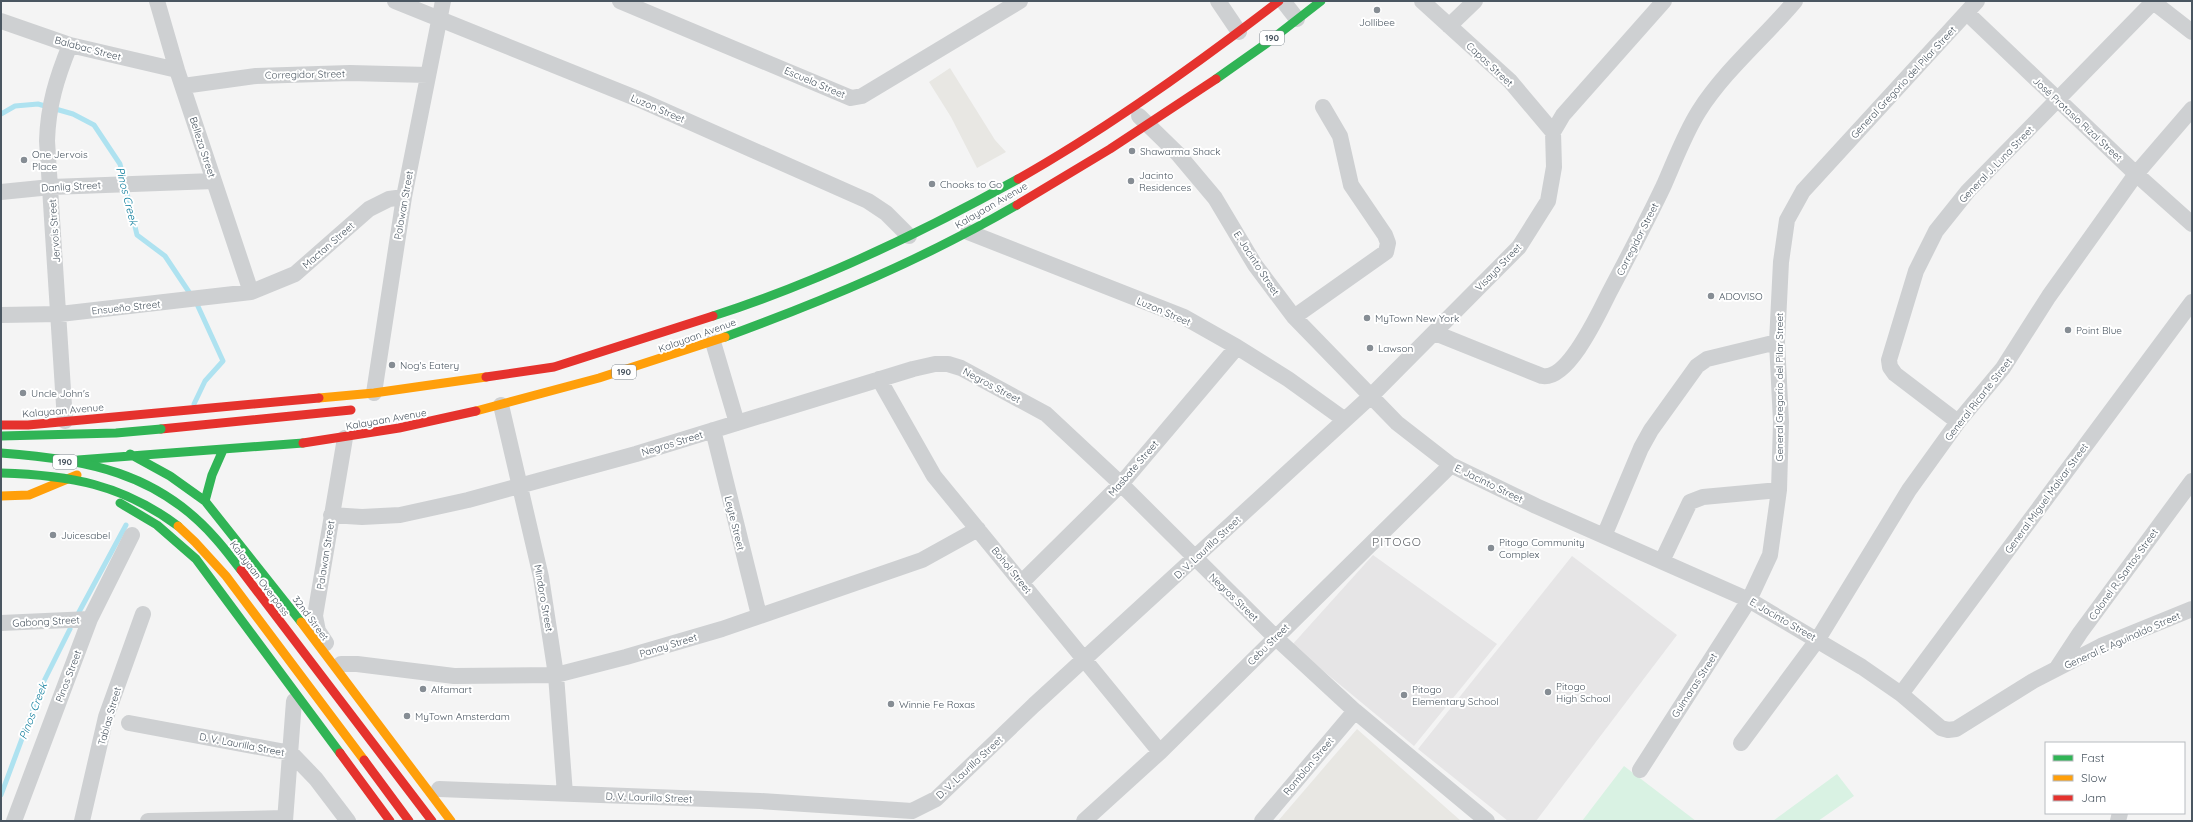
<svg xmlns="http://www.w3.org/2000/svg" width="2193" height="822" viewBox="0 0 2193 822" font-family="Quicksand,sans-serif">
	<rect width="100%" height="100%" fill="#f4f4f4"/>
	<path fill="#e8e7e3" d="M 950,68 L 995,140 L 1006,152 L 977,168 L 951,117 L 929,82 Z
		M 1357,729 L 1461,821 L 1278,821 Z"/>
	<path fill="#e6e5e6" d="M 1373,555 L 1497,644 L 1414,746 L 1292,645 Z
		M 1572,556 L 1677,635 L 1536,821 L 1508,821 L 1418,749 Z"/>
	<path fill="#d9f2e3" d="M 1624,766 L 1696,821 L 1582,821 Z
		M 1837,774 L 1854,796 L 1818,821 L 1773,821 Z"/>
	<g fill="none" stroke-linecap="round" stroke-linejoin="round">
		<path stroke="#aee2f0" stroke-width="5" d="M 1,114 L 15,106 L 38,104 L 73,114 L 94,125 L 120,164 L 137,235 L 165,256 L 191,295
			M 194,404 L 205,381 L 223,361 L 196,302
			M 79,612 L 126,525
			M 1,795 L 42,685 L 70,629"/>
		<path stroke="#ced0d2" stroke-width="16" d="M 157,1 L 177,70 L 251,292
			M 395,1 L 638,99 L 868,201 L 886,213 L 909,236
			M 620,1 L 851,98 L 862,96 L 1020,1
			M 1218,1 L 1239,32
			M 1283,1 L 1297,19
			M 1422,1 L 1510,81 L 1553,132
			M 2152,1 L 2192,32
			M 1967,13 L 2136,174 L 2192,224
			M 1,21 L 70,45 L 177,70
			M 1449,26 L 1475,1
			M 183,86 L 256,76 L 350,73 L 428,75
			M 1139,116 L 1178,154 L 1215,198 L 1255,265 L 1294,317 L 1397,423 L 1451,465 L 1536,506 L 1749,600 L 1862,667 L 1901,694 L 1941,728 L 1948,730 L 1956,729 L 2033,681 L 2101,646 L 2192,609
			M 1,192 L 51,187 L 214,181
			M 968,232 L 1184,317 L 1237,347 L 1288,379 L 1345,420
			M 1,315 L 60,314 L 251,292 L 295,274 L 369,209 L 389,199 L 404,197
			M 1294,317 L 1386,252 L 1388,243 L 1385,235 L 1351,185 L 1340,136 L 1323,107
			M 1435,333 L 1542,376 C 1568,381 1599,313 1609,293 C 1628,257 1647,221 1664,185 C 1675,160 1685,133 1699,111 C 1725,70 1764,38 1795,1
			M 713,342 L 737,423
			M 879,379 L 934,476 L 1160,752
			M 374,393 L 404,197 L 443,1
			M 501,405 L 541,577 L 556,675 L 565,794
			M 65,421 L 47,141 C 48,105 57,77 70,45
			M 1958,422 L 1895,374 L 1890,367 L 1889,360 L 1916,271 L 1936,231 L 1968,191 L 2154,1
			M 713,430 L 759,615
			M 331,515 L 362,517 L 400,515 L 468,500 L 636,454 L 913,369 L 935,364 L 948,364 L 961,368 L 1046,414 L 1121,484 L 1275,637 L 1355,711 L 1487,821
			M 1604,536 L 1641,448 L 1651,430 L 1697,366 L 1707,359 L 1777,342
			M 1662,561 L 1690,502 L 1703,497 L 1779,490
			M 1022,582 L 1121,484 L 1237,347
			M 1,623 L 90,619
			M 326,643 L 318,631 L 315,616 L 345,438
			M 341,664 L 357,664 L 454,676 L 556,675 L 626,657 L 722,629 L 867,579 L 922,560 L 978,529
			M 2057,668 L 2080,633 L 2192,481
			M 1901,694 L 2192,302
			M 129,723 L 291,753 L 316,779 L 348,821
			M 1741,743 L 1818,639 L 1909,490 L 1958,422 L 2003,368 L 2049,296 L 2136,174 L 2192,109
			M 1640,770 L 1749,600 L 1770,555 L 1779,490 L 1781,422 L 1777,342 L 1781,262 L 1787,220 L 1803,191 L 1977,1
			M 439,789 L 760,801 L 912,811 L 936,799 L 1034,705 L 1371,396 L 1519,247 L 1548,201 L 1554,167 L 1553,132 L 1563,115 L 1664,1
			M 14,821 L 90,619 L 132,535
			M 82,821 L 106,717 L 143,614
			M 148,821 L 285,818
			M 285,821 L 294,701
			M 1084,821 L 1160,752 L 1451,465
			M 1262,821 L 1355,711
			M 2118,821 L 2120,813"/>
		<path stroke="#30b455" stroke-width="9" d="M 1216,79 L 1267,43 L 1321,1
			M 713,316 C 819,282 921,233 1018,179
			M 725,337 C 826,300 924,259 1017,205
			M 130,454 L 170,476 L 205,501 L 301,622
			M 78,460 L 303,443
			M 205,501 L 212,475 L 223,450
			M 120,503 L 157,525 L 196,559 L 340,753"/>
		<path stroke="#ff9f0a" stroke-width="9" d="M 319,398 L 374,393 L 486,377
			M 476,411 L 599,378 L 725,337
			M 1,496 L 29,495 L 77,475
			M 301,622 L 451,821"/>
		<path stroke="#e5322d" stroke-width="9" d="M 1018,179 C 1110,127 1196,65 1279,1
			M 1017,205 L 1110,149 L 1216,79
			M 486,377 L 554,367 L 713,316
			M 1,425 L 28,425 L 319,398
			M 161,429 L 351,410
			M 303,443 L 399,428 L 476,411
			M 340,753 L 390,821"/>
		<path stroke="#30b455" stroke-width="9" d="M 1,436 L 116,433 L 161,429
			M 1,453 C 85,459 158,472 216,539 C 225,549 233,560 241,570
			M 1,473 C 69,475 122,484 178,526"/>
		<path stroke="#ff9f0a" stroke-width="9" d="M 178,526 L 195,542 L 226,576 L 364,760"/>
		<path stroke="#e5322d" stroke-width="9" d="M 241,570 L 432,821
			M 364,760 L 409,821"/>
	</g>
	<g fill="#868d94" stroke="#fff" stroke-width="1.5">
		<circle cx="1377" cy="10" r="4"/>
		<circle cx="1132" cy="151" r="4"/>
		<circle cx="24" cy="160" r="4"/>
		<circle cx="1131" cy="181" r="4"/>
		<circle cx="932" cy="184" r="4"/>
		<circle cx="1711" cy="296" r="4"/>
		<circle cx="1367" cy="318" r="4"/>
		<circle cx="2068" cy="330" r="4"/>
		<circle cx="1370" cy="348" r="4"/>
		<circle cx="392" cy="365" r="4"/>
		<circle cx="23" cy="393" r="4"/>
		<circle cx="53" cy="535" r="4"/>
		<circle cx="1491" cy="548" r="4"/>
		<circle cx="423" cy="689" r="4"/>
		<circle cx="1548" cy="692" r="4"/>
		<circle cx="1404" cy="695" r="4"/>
		<circle cx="891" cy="704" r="4"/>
		<circle cx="407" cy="716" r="4"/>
	</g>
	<g text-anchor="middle" stroke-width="4" stroke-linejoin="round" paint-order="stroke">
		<g fill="#fff" stroke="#808990" stroke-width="1">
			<rect x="1260" y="31" width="24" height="14" rx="3"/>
			<rect x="612" y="365" width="24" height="14" rx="3"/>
			<rect x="53" y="455" width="24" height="14" rx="3"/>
		</g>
		<g font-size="9" font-weight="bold" fill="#4a5661">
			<text x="1272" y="41">190</text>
			<text x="624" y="375">190</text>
			<text x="65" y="465">190</text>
		</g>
		<g font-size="10" fill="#4a5661" stroke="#fff" text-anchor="start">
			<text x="1377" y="26" text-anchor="middle">Jollibee</text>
			<text x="1140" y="155">Shawarma Shack</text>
			<text x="32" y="158">One Jervois<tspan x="32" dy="12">Place</tspan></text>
			<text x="1139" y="179">Jacinto<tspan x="1139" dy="12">Residences</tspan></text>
			<text x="940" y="188">Chooks to Go</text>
			<text x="1719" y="300">ADOVISO</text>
			<text x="1375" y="322">MyTown New York</text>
			<text x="2076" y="334">Point Blue</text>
			<text x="1378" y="352">Lawson</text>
			<text x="400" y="369">Nog's Eatery</text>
			<text x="31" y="397">Uncle John's</text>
			<text x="61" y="539">Juicesabel</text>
			<text x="1499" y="546">Pitogo Community<tspan x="1499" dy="12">Complex</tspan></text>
			<text x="1556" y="690">Pitogo<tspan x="1556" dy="12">High School</tspan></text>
			<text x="431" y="693">Alfamart</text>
			<text x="1412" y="693">Pitogo<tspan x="1412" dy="12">Elementary School</tspan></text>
			<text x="899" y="708">Winnie Fe Roxas</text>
			<text x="415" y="720">MyTown Amsterdam</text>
		</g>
		<g font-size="10" fill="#4a5661" stroke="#fff">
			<text transform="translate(88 48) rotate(15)" y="4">Balabac Street</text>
			<text transform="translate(1490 64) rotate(43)" y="4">Capas Street</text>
			<text transform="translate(305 74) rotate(-1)" y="4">Corregidor Street</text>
			<text transform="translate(815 82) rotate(23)" y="4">Escuela Street</text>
			<text transform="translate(1903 82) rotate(-47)" y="4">General Gregorio del Pilar Street</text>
			<text transform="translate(658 108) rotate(23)" y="4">Luzon Street</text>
			<text transform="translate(2078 119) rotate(43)" y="4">José Protasio Rizal Street</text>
			<text transform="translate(203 147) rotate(72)" y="4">Belleza Street</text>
			<text transform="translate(1996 164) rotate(-46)" y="4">General J. Luna Street</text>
			<text transform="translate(71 186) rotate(-3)" y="4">Danlig Street</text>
			<text transform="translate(403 205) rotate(-80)" y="4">Palawan Street</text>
			<text transform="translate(991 205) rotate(-30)" y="4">Kalayaan Avenue</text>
			<text transform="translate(54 231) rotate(-94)" y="4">Jervois Street</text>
			<text transform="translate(1637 239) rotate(-63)" y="4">Corregidor Street</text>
			<text transform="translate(328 245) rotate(-41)" y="4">Mactan Street</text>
			<text transform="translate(1257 263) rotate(57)" y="4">E. Jacinto Street</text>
			<text transform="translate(1498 267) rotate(-46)" y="4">Visaya Street</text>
			<text transform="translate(126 307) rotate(-6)" y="4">Ensueño Street</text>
			<text transform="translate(1164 311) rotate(23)" y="4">Luzon Street</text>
			<text transform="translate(697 335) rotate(-20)" y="4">Kalayaan Avenue</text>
			<text transform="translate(992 385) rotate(28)" y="4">Negros Street</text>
			<text transform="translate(1779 387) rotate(-90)" y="4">General Gregorio del Pilar Street</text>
			<text transform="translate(1978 399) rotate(-52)" y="4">General Ricarte Street</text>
			<text transform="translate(63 410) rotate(-5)" y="4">Kalayaan Avenue</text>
			<text transform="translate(386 419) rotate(-10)" y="4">Kalayaan Avenue</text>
			<text transform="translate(672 443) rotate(-17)" y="4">Negros Street</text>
			<text transform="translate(1133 468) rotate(-49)" y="4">Masbate Street</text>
			<text transform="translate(1489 483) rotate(26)" y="4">E. Jacinto Street</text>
			<text transform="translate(2046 498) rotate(-54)" y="4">General Miguel Malvar Street</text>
			<text transform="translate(735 523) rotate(76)" y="4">Leyte Street</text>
			<text transform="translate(1207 547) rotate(-43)" y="4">D. V. Laurilla Street</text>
			<text transform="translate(325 555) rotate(-81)" y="4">Palawan Street</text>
			<text transform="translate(1012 570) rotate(51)" y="4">Bohol Street</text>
			<text transform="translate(2123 574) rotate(-54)" y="4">Colonel R. Santos Street</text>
			<text transform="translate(260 578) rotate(53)" y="4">Kalayaan Overpass</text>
			<text transform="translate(1234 597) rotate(44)" y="4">Negros Street</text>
			<text transform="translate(544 598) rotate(80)" y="4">Mindoro Street</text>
			<text transform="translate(311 618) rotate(53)" y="4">32nd Street</text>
			<text transform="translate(1783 619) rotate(30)" y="4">E. Jacinto Street</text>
			<text transform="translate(46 621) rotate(-3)" y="4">Gabong Street</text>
			<text transform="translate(2122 640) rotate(-24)" y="4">General E. Aguinaldo Street</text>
			<text transform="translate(1268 644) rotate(-45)" y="4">Cebu Street</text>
			<text transform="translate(668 645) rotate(-17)" y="4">Panay Street</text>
			<text transform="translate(68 676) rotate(-69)" y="4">Pinos Street</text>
			<text transform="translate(1694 685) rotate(-57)" y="4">Guimaras Street</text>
			<text transform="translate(109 716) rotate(-74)" y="4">Tablas Street</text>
			<text transform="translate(242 744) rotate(11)" y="4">D. V. Laurilla Street</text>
			<text transform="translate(1308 766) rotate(-50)" y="4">Romblon Street</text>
			<text transform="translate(969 767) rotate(-43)" y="4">D. V. Laurilla Street</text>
			<text transform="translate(649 797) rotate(2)" y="4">D. V. Laurilla Street</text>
		</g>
		<g font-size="11" font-style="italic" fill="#0c7c9b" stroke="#fff">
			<text transform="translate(127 196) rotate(76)" y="4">Pinos Creek</text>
			<text transform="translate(33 711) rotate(-69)" y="4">Pinos Creek</text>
		</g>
		<g font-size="12" letter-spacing="1" fill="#5f6368" stroke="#fff">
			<text x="1397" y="546">PITOGO</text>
		</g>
	</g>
	<rect width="2193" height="822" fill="none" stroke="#4a5661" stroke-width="4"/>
	<rect x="2045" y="742" width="140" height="72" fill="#ffffff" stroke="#b7bbc0"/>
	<rect x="2053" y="755" width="20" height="6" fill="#30b455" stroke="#b7bbc0"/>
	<text x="2081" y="762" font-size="12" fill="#4a5661">Fast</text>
	<rect x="2053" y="775" width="20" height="6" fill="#ff9f0a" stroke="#b7bbc0"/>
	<text x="2081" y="782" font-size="12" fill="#4a5661">Slow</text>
	<rect x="2053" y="795" width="20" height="6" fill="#e5322d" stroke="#b7bbc0"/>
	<text x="2081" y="802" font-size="12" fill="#4a5661">Jam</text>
</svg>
